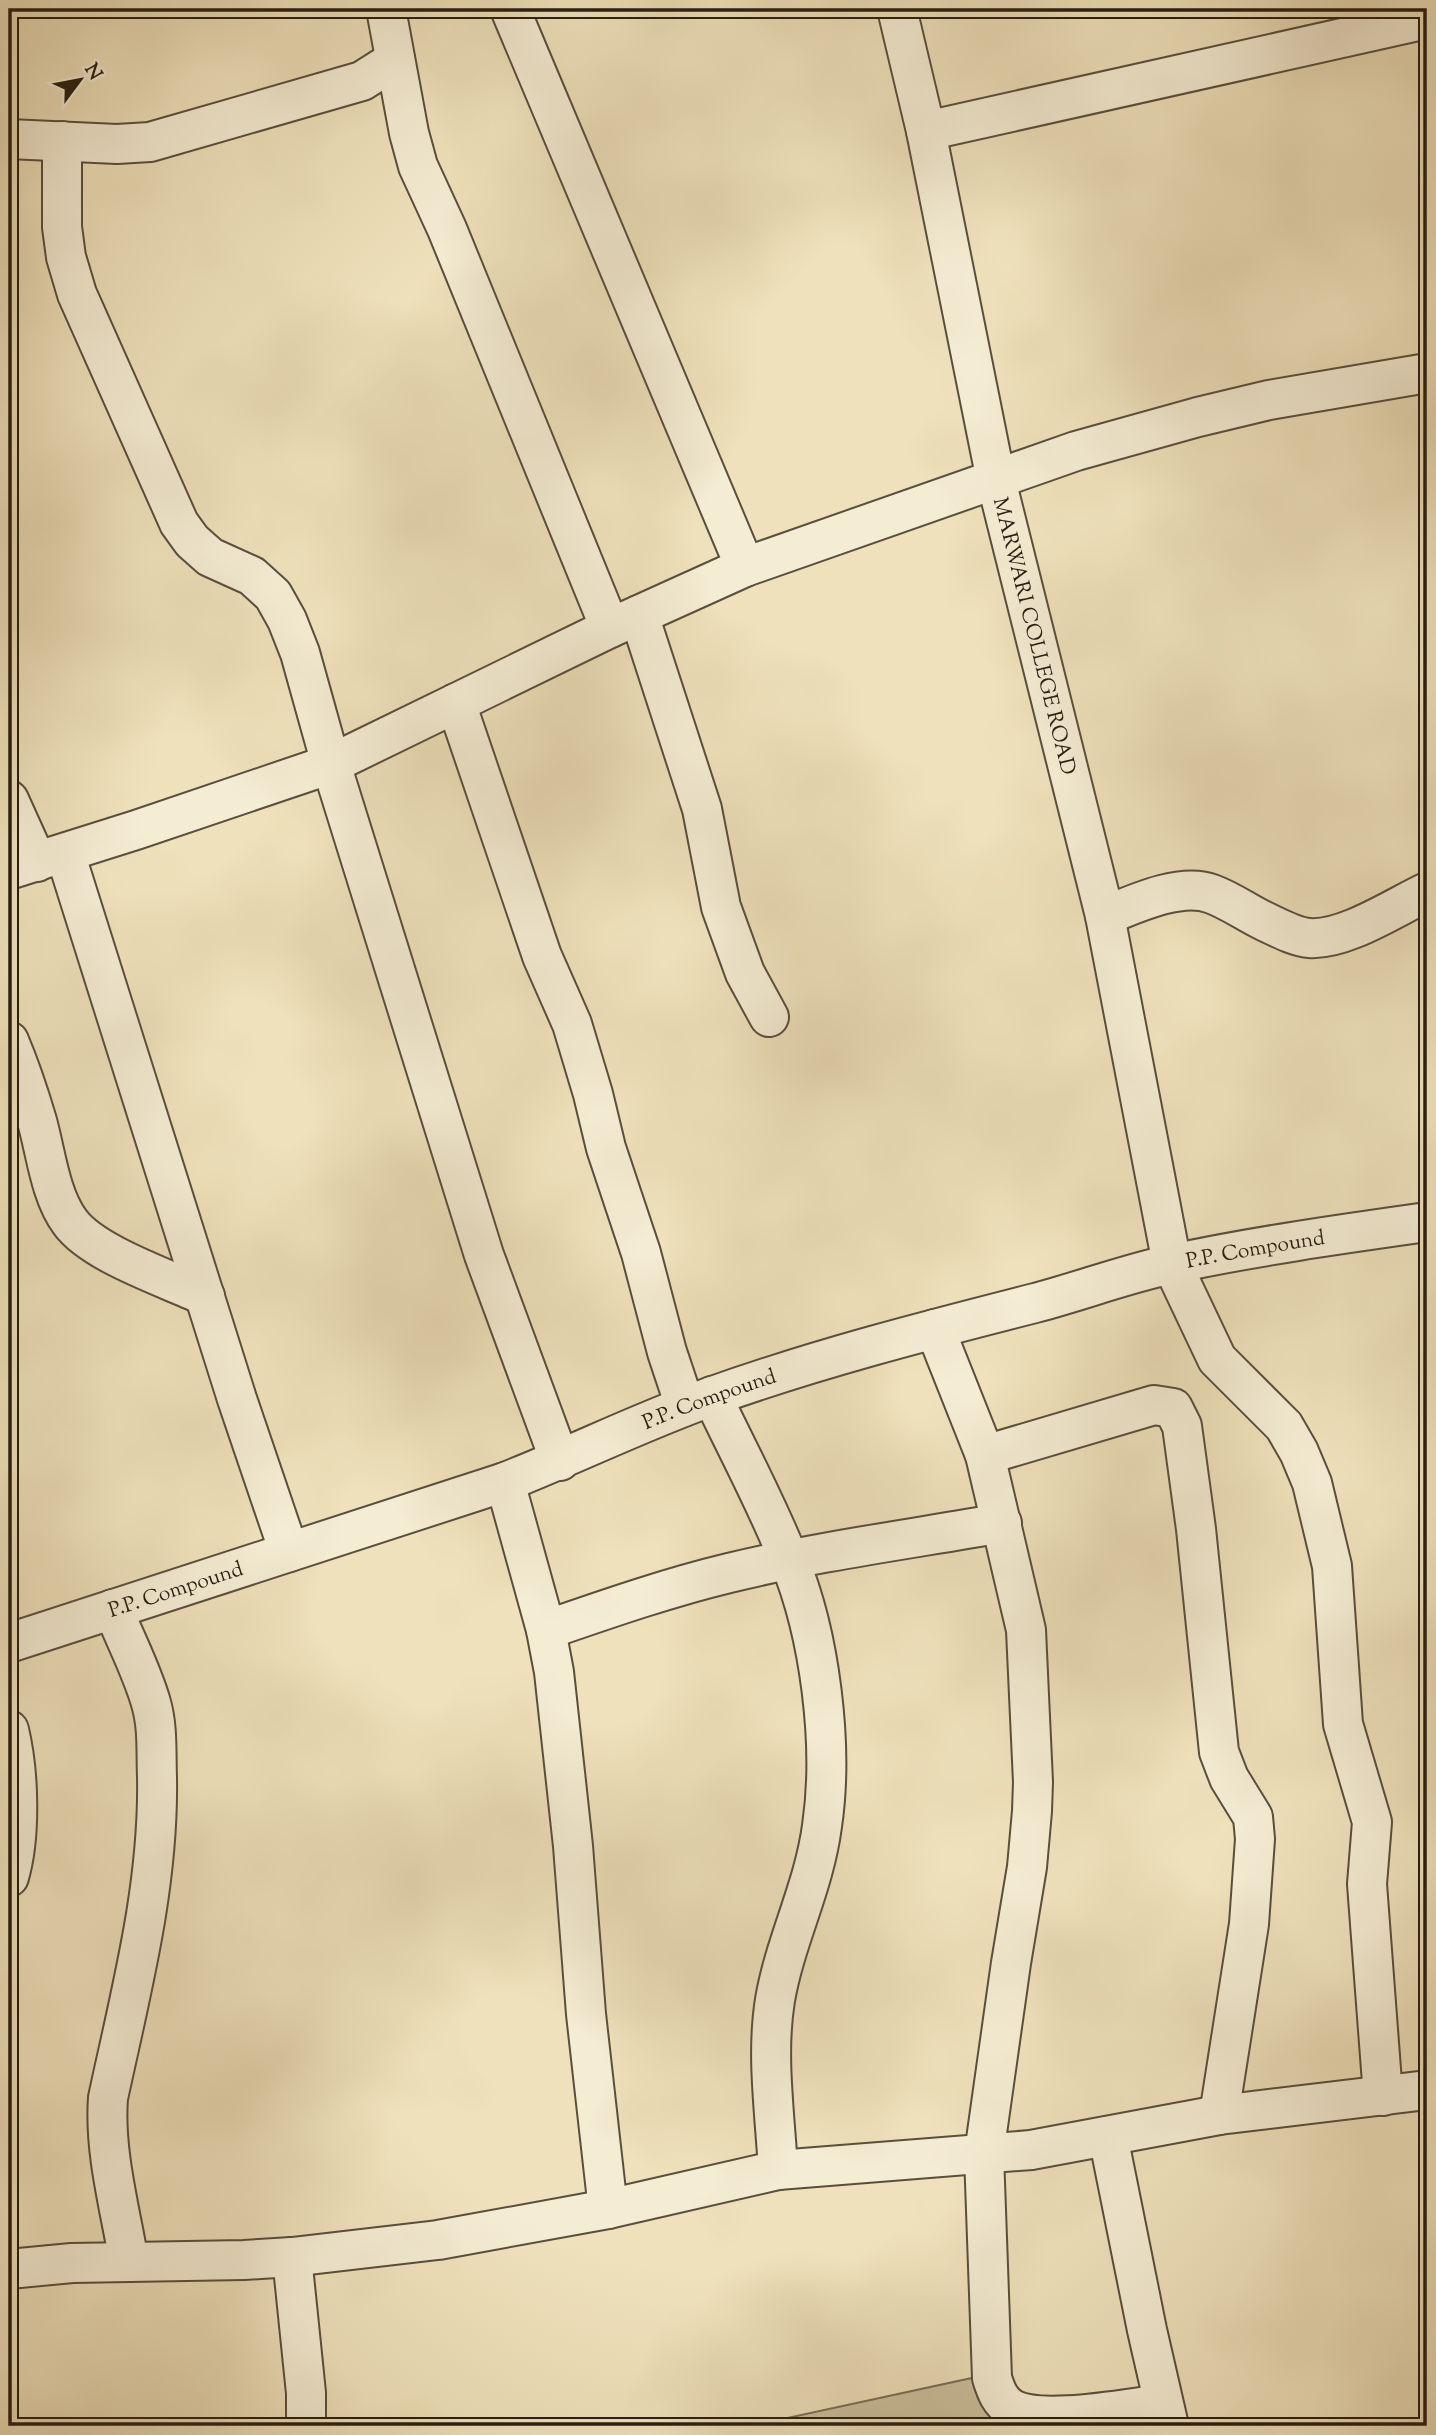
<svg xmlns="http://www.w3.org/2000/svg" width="1436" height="2435" viewBox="0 0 1436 2435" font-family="'Sorts Mill Goudy',serif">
	<rect width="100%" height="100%" fill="#eee1bb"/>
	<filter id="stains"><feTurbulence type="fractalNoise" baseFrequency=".00286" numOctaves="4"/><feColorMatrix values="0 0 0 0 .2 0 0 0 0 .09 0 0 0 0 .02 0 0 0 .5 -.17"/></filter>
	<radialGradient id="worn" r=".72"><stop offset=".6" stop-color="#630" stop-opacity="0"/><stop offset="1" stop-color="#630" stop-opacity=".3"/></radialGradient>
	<path fill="#ccc09e" stroke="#7a6f58" stroke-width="2" d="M 995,2373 L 1017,2426 L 750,2426 Z"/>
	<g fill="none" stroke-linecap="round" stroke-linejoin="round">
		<g stroke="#594f3c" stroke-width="42">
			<g id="minor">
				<path d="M 386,9 L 409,133 L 418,166 L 447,229 L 610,628"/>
				<path d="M 510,9 L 745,567"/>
				<path id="s1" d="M 897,9 L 926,131 L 996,480 L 1105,916 L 1172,1264 L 1217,1359 L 1284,1426 L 1299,1452 L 1312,1483 L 1332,1566 L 1343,1724 L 1372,1822 L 1367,1884 L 1383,2096"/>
				<path d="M 926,131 L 1427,19"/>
				<path d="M 9,139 L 117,144 L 150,142 L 362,81 L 395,60"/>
				<path d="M 62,141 L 62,227 L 66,257 L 77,294 L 179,523 L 192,541 L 210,557 L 252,576 L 273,595 L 287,620 L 300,653 L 331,764 L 484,1255 L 560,1461"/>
				<path d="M 639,615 L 702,809 L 721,907 L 745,973 L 769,1017"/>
				<path d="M 456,703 L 542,956 L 572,1024 L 593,1094 L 606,1148 L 641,1253 L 667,1352 L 685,1406"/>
				<path d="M 9,800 L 37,862"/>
				<path d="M 65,853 L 237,1399 L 289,1552"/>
				<path d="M 9,870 L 136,830 L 331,764 L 610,628 L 745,567 L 1076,451 L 1198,417 L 1269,400 L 1427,373"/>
				<path d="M 1105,916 C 1134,904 1181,882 1212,894 C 1231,901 1247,913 1264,921 C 1277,927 1295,937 1309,938 C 1344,941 1395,907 1427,892"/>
				<path d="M 9,1041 C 20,1067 29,1094 37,1121 C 46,1153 50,1195 70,1222 C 93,1254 169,1279 205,1296"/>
				<path d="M 935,1329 L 985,1455 L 1026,1630 L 1033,1782 L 1032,1811 L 1027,1867 L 1011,1963 L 984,2154 L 992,2378 C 996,2391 1000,2402 1012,2409 C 1043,2425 1127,2408 1163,2404"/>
				<path d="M 712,1396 C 738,1451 767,1504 789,1560 C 820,1635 834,1745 822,1826 C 814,1887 785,1941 775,2000 C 766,2055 775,2114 778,2170"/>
				<path d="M 985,1455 L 1154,1405 L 1173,1408 L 1182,1426 L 1196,1529 L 1219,1752 L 1229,1778 L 1253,1817 L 1255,1839 L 1249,1924 L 1219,2115"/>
				<path d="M 505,1482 L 546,1630 L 554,1672 L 573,1846 L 586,2014 L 608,2209"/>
				<path d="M 113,1609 C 125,1639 142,1671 151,1703 C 158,1727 156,1752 157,1777 C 159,1887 131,1991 108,2098 C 104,2152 120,2208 129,2262"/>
				<path d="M 546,1630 C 607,1609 667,1588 729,1573 C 819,1551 911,1539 1002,1523"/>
				<path id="s2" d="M 9,1643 L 505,1482 C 574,1455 640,1422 710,1397 C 816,1359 925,1331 1035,1303 C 1081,1291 1125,1274 1172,1264 C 1256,1246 1342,1234 1427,1222"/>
				<path d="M 9,1730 C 19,1772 21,1836 9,1877"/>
				<path d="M 1108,2136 L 1147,2330 L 1169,2426"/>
				<path d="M 292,2257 L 306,2393 L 306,2426"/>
				<path d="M 9,2269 L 72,2263 L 244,2260 L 292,2257 L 438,2240 L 608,2209 L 778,2170 L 1031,2150 L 1219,2115 L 1427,2090"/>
			</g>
		</g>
		<use href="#minor" stroke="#f4ecd3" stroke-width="38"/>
	</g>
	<g text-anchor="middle" stroke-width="5" stroke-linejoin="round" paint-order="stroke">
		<g font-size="21" fill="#271e11" stroke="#f4ecd3">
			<text dy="7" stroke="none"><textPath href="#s1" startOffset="642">MARWARI COLLEGE ROAD</textPath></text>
			<text dy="7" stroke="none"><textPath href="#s2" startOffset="1309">P.P. Compound</textPath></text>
			<text dy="7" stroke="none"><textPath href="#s2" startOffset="742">P.P. Compound</textPath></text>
			<text dy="7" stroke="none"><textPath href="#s2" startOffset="175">P.P. Compound</textPath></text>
		</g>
	</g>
	<rect width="1436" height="2435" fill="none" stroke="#eee1bb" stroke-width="35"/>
	<rect x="10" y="10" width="1415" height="2414" fill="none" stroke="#271e11" stroke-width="3.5"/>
	<rect x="18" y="18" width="1401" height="2400" fill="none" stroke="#271e11" stroke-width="2"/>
	<g transform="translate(80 80) rotate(58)" stroke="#f4ecd3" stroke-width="5" paint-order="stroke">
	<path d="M0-5L12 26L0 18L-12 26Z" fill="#271e11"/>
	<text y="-10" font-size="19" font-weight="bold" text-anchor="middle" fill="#271e11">N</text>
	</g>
	<rect width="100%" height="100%" filter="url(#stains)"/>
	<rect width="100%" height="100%" fill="url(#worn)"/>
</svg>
